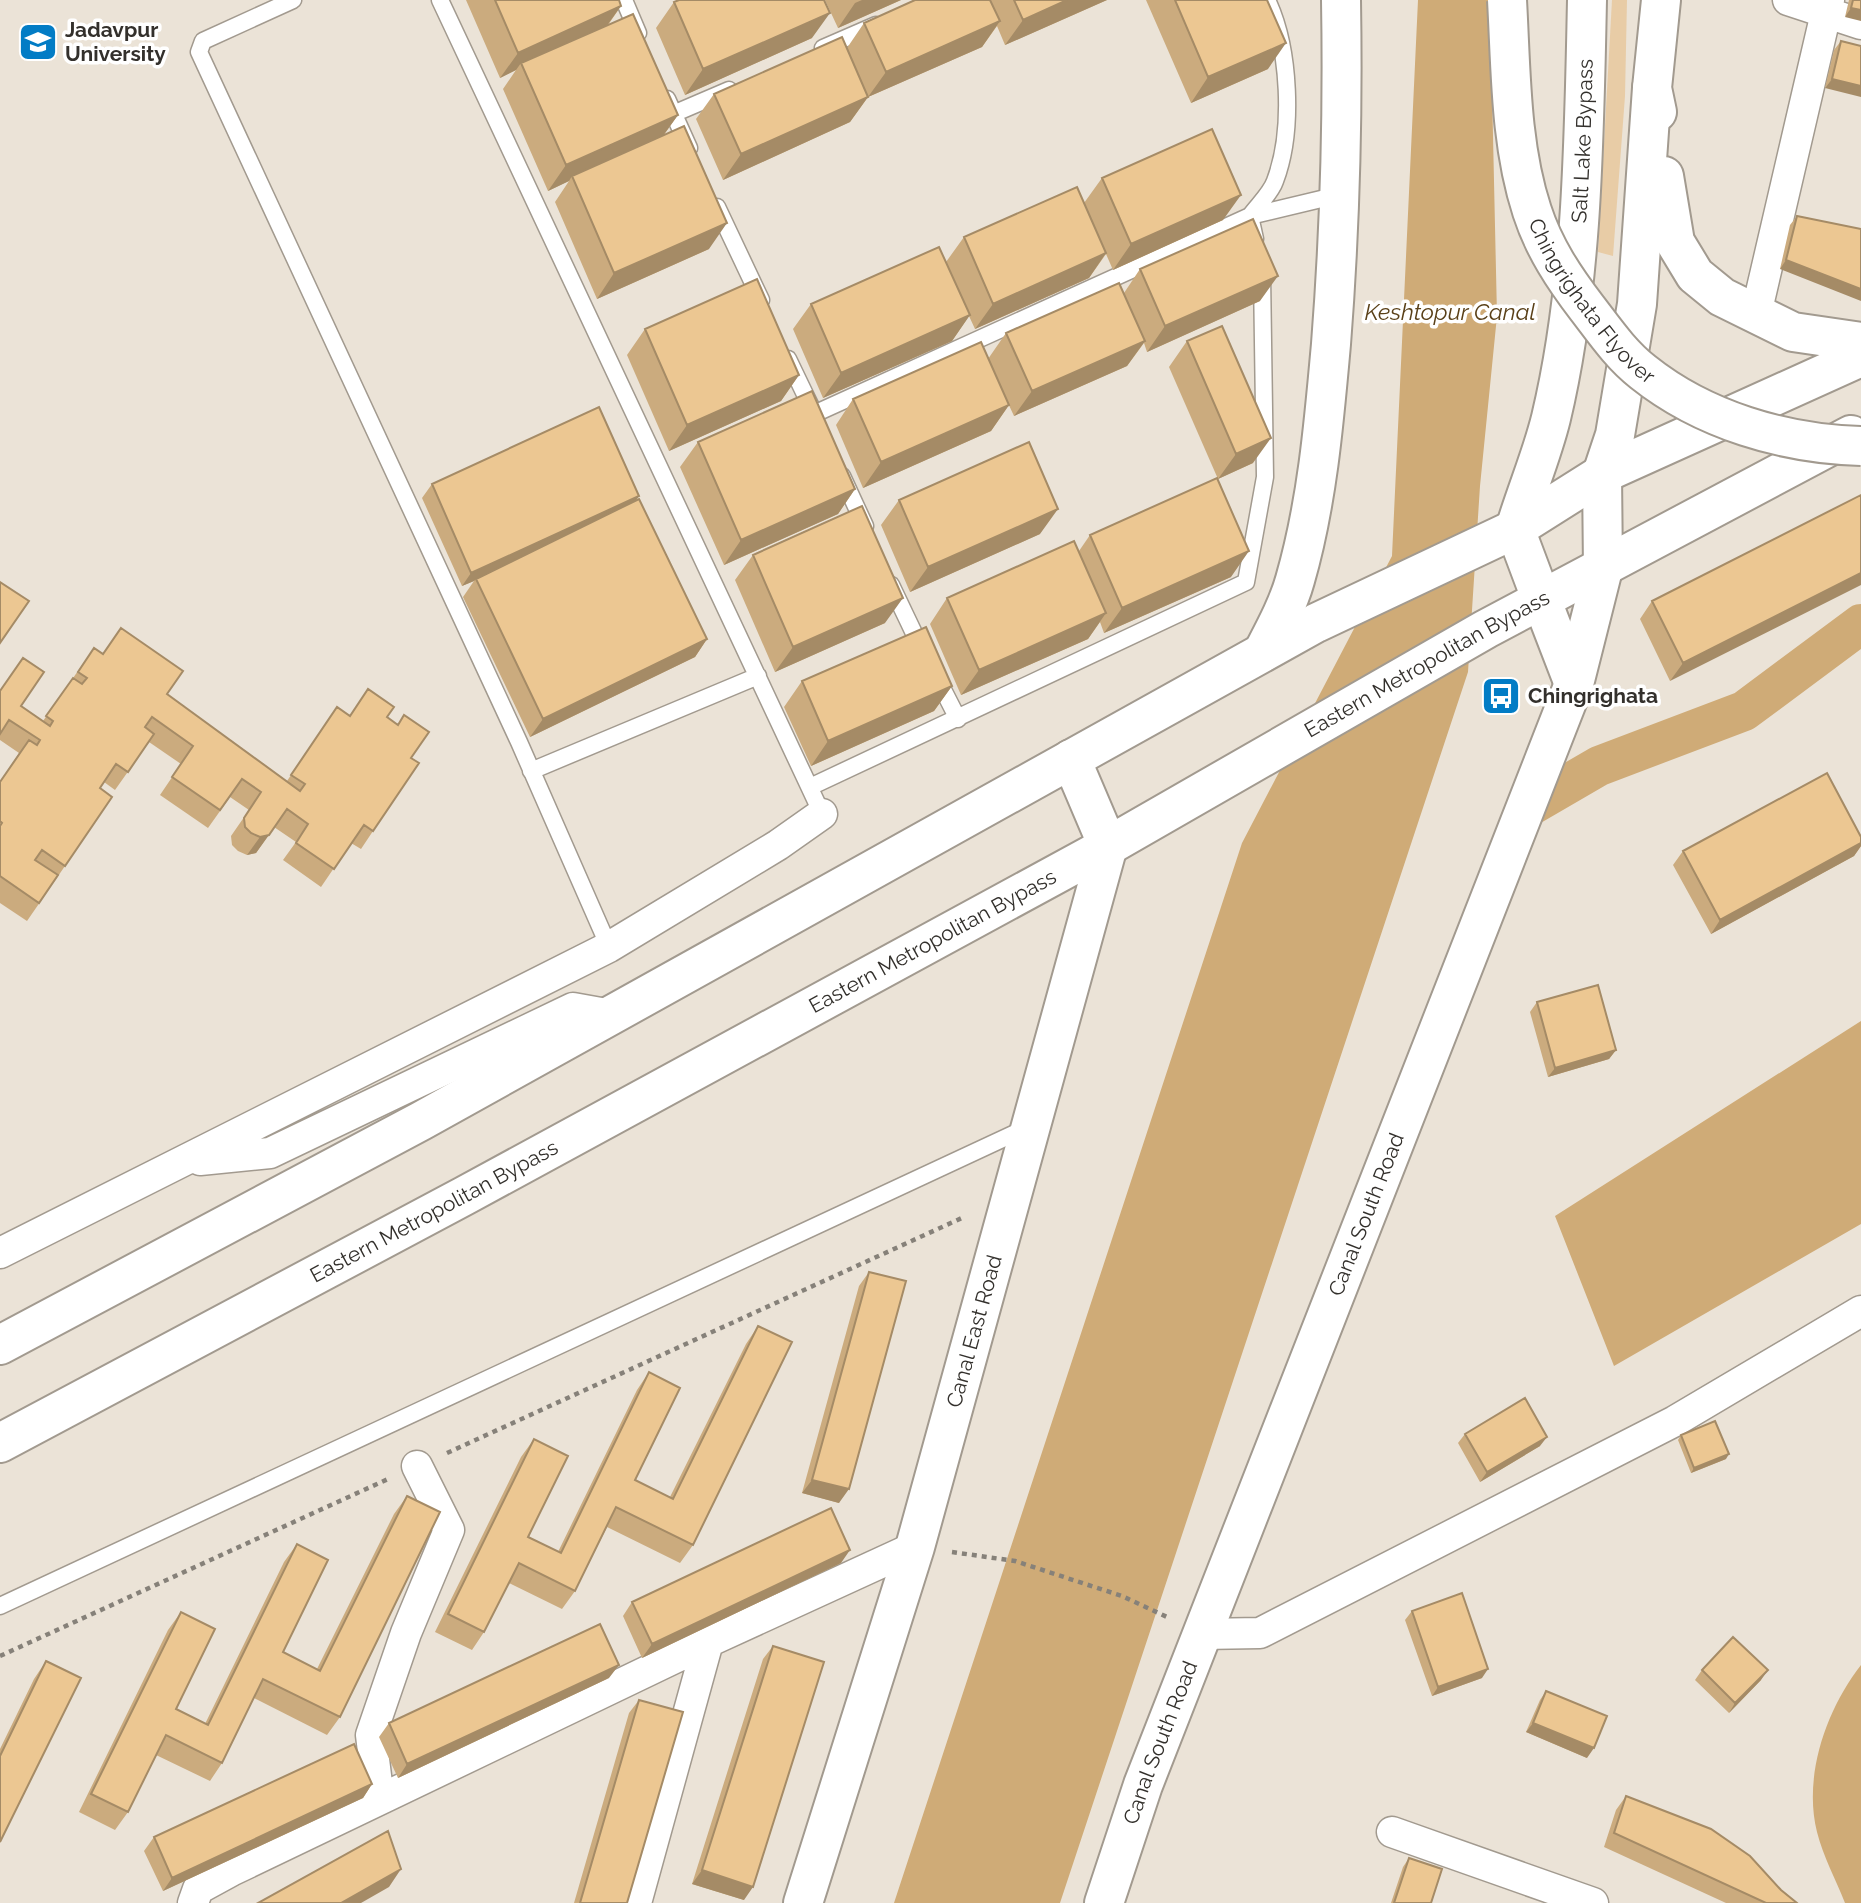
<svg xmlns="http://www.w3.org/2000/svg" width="1861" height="1903" viewBox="0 0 1861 1903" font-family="Raleway,sans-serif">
	<rect width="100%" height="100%" fill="#ebe3d7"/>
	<path fill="#e8cca6" d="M 1612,0 L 1627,0 L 1625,96 L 1613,256 L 1598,252 Z"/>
	<path fill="#cfab77" d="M 1418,0 L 1490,0 L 1497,316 L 1480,486 L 1468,672 L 1060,1903 L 894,1903 L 1242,843 L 1392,556 Z
		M 1861,1021 L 1861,1224 L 1614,1366 L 1555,1216 Z
		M 1861,1665 L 1861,1903 L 1845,1903 C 1836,1880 1823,1856 1817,1832 C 1803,1776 1826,1710 1861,1665 Z"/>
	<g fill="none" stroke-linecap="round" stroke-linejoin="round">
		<path stroke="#cfab77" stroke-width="40" d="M 1525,809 L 1599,766 L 1744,711 L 1861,624"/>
		<g stroke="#a29a8f" stroke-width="19">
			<path id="service" d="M 293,0 L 203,41 L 199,52 L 519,742 L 609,947
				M 440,0 L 822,814
				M 624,0 L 638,33
				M 823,48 L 876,25
				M 667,99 L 689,148
				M 673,114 L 729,90
				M 717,207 L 761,300
				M 1255,239 L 1250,216 L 1338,195
				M 788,359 L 813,411
				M 814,414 L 1250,216 C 1258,205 1271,193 1275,181 C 1294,131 1290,48 1267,0
				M 842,476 L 865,526
				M 891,585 L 922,650
				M 936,676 L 958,719
				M 531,771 L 758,676
				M 810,787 L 1246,582 L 1265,477 L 1262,275
				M 0,1606 L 1026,1128"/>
		</g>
		<g stroke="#a29a8f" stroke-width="33">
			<path id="minor" d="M 1788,0 L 1861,24
				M 1756,314 L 1829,0
				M 200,1160 L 270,1153 L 573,1008 L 612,1015
				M 0,1253 L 609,947 L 778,845 L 822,814
				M 1202,1634 L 1260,1633 L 1675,1421 L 1861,1311
				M 379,1800 L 371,1735 L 406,1633 L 449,1530 L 417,1466
				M 1392,1832 L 1593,1903
				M 193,1903 L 198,1889 L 231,1871 L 708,1642 L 915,1547
				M 636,1903 L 708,1642"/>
		</g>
		<g stroke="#a29a8f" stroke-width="42">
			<g id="tertiary">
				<path d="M 1542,601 L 1574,684"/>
				<path d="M 1263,652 C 1275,629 1288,605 1295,580 C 1317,504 1324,423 1331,344 C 1340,229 1343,115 1341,0"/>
				<path id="s1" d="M 1104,1903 L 1143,1785 L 1574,684 L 1603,569"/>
			</g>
		</g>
		<g stroke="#a29a8f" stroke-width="42">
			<g id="secondary">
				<path id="s2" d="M 803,1903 L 915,1547 L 1108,846 L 1071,759"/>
			</g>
		</g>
		<g stroke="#a29a8f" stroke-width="42">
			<g id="primary">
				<path d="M 1657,112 L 1652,88 L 1661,0"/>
				<path d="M 1664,176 L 1675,242 L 1695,275 L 1722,297 L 1793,332 L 1861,342"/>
				<path id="s3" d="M 1515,529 C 1526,492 1542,455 1551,418 C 1583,284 1584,137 1587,0"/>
				<path d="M 1515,529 L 1542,601"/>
				<path d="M 1603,569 L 1602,474 L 1615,435 L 1637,304 L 1652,88"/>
				<path d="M 0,1345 L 421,1121 L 1316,623 L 1515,529 L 1602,474 L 1861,357"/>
				<path id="s4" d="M 0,1443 L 464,1196 L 1108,846 L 1486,629 L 1851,435"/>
			</g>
		</g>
		<path stroke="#868179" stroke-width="4.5" stroke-dasharray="5 5" stroke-linecap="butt" d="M 447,1453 L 964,1217
			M 952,1552 L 1015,1561 L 1122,1596 L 1167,1617
			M 0,1656 L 388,1479"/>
		<use href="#service" stroke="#fff" stroke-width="16"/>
		<use href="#minor" stroke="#fff" stroke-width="30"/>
		<use href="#tertiary" stroke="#fff" stroke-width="38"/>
		<use href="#secondary" stroke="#fff" stroke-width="38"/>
		<use href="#primary" stroke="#fff" stroke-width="38"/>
		<g stroke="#a29a8f" stroke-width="42" stroke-linecap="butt">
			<g id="primary-bridge">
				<path id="s5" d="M 1507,0 C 1511,70 1510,144 1532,211 C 1544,248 1564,278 1587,308 C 1604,330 1620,354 1643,372 C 1703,420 1784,444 1861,446"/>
			</g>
		</g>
		<use href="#primary-bridge" stroke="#fff" stroke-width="38"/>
	</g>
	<path fill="#cbab7e" d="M 466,0 L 619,0 L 621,6 L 608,25 L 678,115 L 663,136 L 709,249 L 597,299 L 555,202 L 569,181 L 548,191 L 503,89 L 516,70 L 500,78 Z
		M 825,0 L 901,0 L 838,28 Z
		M 915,0 L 1107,0 L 1005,45 L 997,26 L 982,47 L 868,97 L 850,122 L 723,180 L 696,119 L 714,94 L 847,48 L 864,23 Z
		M 1146,0 L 1267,0 L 1268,69 L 1191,103 Z
		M 1849,0 L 1861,0 L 1845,17 Z
		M 674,2 L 812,38 L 685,95 L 656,28 Z
		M 1841,41 L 1861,46 L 1825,88 L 1834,50 Z
		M 1102,178 L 1223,220 L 1113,270 L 1106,254 L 1089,278 L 975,329 L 969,316 L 952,341 L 823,398 L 793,329 L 811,304 L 946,262 L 964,237 L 1084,203 Z
		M 1797,216 L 1861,229 L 1780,269 L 1790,225 Z
		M 1140,269 L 1260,301 L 1147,352 L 1144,343 L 1127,366 L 1014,416 L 994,373 L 1009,405 L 991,431 L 863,488 L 836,425 L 853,399 L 988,359 L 1006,333 L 1124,293 Z
		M 645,329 L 799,375 L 781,401 L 669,451 L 627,355 Z
		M 1187,341 L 1253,463 L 1218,479 L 1169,367 Z
		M 698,442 L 855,489 L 838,514 L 724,565 L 680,467 Z
		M 432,484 L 639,496 L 636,501 L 707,639 L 695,657 L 530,737 L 463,597 L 474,581 L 462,586 L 422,498 Z
		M 1861,495 L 1670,681 L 1640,619 L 1652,601 Z
		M 899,500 L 1040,534 L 910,592 L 881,525 Z
		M 1090,535 L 1231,577 L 1104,633 L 1100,622 L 1088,639 L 961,695 L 930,624 L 947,598 L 1079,551 Z
		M 753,555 L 885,623 L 775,672 L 735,580 Z
		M 94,648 L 167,694 L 287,781 L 337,707 L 350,716 L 387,717 L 411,758 L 373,831 L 361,849 L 351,843 L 321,887 L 283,860 L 296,842 L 274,827 L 256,853 L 247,855 L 238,851 L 232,845 L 231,836 L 249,810 L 230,797 L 208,828 L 160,795 L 181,764 L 149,742 L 115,790 L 104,782 L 100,788 L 65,866 L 27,921 L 0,903 L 0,782 L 19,753 L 0,740 L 0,691 L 43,721 Z
		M 802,681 L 952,686 L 934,711 L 811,766 L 784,707 Z
		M 1861,837 L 1861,846 L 1854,856 L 1711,934 L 1673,865 L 1683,851 Z
		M 1537,1002 L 1616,1050 L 1609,1059 L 1548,1077 L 1530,1012 Z
		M 869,1272 L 839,1503 L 802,1493 L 859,1286 Z
		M 758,1326 L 693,1545 L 680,1563 L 607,1527 L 575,1591 L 562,1609 L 509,1583 L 484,1632 L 472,1650 L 435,1632 L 521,1457 L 534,1439 L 528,1537 L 558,1552 L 637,1390 L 649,1372 L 635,1480 L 670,1497 L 746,1344 Z
		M 1465,1434 L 1540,1446 L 1480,1482 L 1458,1443 Z
		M 1681,1435 L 1726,1459 L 1691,1473 L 1678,1440 Z
		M 407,1496 L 340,1717 L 327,1735 L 254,1698 L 222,1763 L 210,1781 L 156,1755 L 128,1812 L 115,1830 L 79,1812 L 168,1630 L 181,1612 L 176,1709 L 205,1724 L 284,1562 L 297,1544 L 283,1652 L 317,1669 L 394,1514 Z
		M 841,1563 L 642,1658 L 623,1616 L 632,1602 Z
		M 1412,1611 L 1482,1678 L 1432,1696 L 1405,1620 Z
		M 773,1646 L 744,1900 L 692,1884 L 763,1659 Z
		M 46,1661 L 0,1842 L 0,1749 L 34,1679 Z
		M 1702,1670 L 1761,1680 L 1729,1713 L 1695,1680 Z
		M 609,1678 L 398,1778 L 379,1737 L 389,1723 Z
		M 1546,1691 L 1587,1758 L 1526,1732 L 1540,1700 Z
		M 639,1700 L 627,1903 L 574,1903 L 629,1713 Z
		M 372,1784 L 363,1798 L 163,1891 L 144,1851 L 154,1837 Z
		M 1626,1796 L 1781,1890 L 1797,1903 L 1726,1903 L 1604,1847 L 1616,1810 Z
		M 1409,1858 L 1431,1903 L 1391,1903 L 1403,1867 Z"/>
	<path fill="#a58b66" d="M 862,0 L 901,0 L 838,28 L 855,3 Z
		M 1067,0 L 1107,0 L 1005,45 L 1023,20 Z
		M 621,6 L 603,31 L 521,63 L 516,70 L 500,78 L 518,53 Z
		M 1851,8 L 1861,10 L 1861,21 L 1845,17 Z
		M 830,13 L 812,38 L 685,95 L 703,69 Z
		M 1000,21 L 982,47 L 868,97 L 886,72 Z
		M 1286,43 L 1268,69 L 1191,103 L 1208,77 Z
		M 1832,79 L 1861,86 L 1861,97 L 1825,88 Z
		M 868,97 L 850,122 L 723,180 L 741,154 Z
		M 678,115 L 660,140 L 572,176 L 569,181 L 548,191 L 566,165 Z
		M 1241,195 L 1223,220 L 1113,270 L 1131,244 Z
		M 727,223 L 709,249 L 597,299 L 614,273 Z
		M 1106,253 L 1089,278 L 975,329 L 993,304 Z
		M 1786,260 L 1861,289 L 1861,301 L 1780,269 Z
		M 1278,276 L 1260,301 L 1147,352 L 1165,326 Z
		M 970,315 L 952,341 L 823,398 L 841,373 Z
		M 1145,341 L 1127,366 L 1014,416 L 1032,391 Z
		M 799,375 L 781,401 L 669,451 L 687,425 Z
		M 1009,405 L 991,431 L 863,488 L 881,462 Z
		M 1271,438 L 1253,463 L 1218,479 L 1236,454 Z
		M 855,489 L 838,514 L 724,565 L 741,540 Z
		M 639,496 L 629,509 L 476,579 L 474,581 L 462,586 L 471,573 Z
		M 1058,509 L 1040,534 L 910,592 L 928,567 Z
		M 1249,551 L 1231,577 L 1104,633 L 1122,608 Z
		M 1861,573 L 1861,585 L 1670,681 L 1683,663 Z
		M 903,598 L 885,623 L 775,672 L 793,647 Z
		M 1106,613 L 1088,639 L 961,695 L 979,670 Z
		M 707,639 L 695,657 L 530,737 L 543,719 Z
		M 952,686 L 934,711 L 811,766 L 828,741 Z
		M 269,835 L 256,853 L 247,855 L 260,837 Z
		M 1861,843 L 1861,846 L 1854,856 L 1711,934 L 1720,920 Z
		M 1616,1050 L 1609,1059 L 1548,1077 L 1555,1068 Z
		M 1547,1437 L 1540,1446 L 1480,1482 L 1487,1472 Z
		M 1729,1454 L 1726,1459 L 1691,1473 L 1694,1468 Z
		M 812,1480 L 849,1489 L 839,1503 L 802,1493 Z
		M 850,1550 L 841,1563 L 642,1658 L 652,1644 Z
		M 619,1665 L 609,1678 L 398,1778 L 407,1764 Z
		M 1488,1669 L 1482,1678 L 1432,1696 L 1438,1687 Z
		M 1768,1670 L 1761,1680 L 1729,1713 L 1735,1703 Z
		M 1533,1723 L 1594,1748 L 1587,1758 L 1526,1732 Z
		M 372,1784 L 363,1798 L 163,1891 L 172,1878 Z
		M 401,1869 L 389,1887 L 361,1903 L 341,1903 Z
		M 702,1870 L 753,1887 L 744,1900 L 692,1884 Z"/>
	<path fill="#ecc792" stroke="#a58b66" stroke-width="2" d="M 495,0 L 619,0 L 621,6 L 518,53 Z
		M 679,0 L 824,0 L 830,13 L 703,69 L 674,2 Z
		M 915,0 L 990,0 L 1000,21 L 886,72 L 864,23 Z
		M 1014,0 L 1067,0 L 1023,20 Z
		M 1175,0 L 1267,0 L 1286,43 L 1208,77 Z
		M 1853,0 L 1861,0 L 1861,10 L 1851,8 Z
		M 633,14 L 678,115 L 566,165 L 521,63 Z
		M 842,37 L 868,97 L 741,154 L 714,94 Z
		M 1841,41 L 1861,46 L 1861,86 L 1832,79 Z
		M 684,126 L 727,223 L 614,273 L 572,176 Z
		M 1212,129 L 1241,195 L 1131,244 L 1102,178 Z
		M 1077,187 L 1106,253 L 993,304 L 964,237 Z
		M 1797,216 L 1861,229 L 1861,289 L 1786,260 Z
		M 1253,219 L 1278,276 L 1165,326 L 1140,269 Z
		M 939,247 L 970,315 L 841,373 L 811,304 Z
		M 757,279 L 799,375 L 687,425 L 645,329 Z
		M 1119,283 L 1145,341 L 1032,391 L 1006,333 Z
		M 1222,326 L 1271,438 L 1236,454 L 1187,341 Z
		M 981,342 L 1009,405 L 881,462 L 853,399 Z
		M 812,391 L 855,489 L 741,540 L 698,442 Z
		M 599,407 L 639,496 L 471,573 L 432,484 Z
		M 1029,442 L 1058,509 L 928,567 L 899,500 Z
		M 1217,478 L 1249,551 L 1122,608 L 1090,535 Z
		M 1861,495 L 1861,573 L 1683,663 L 1652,601 Z
		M 639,499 L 707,639 L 543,719 L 476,579 Z
		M 862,506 L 903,598 L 793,647 L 753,555 Z
		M 1074,541 L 1106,613 L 979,670 L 947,598 Z
		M 0,582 L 29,601 L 0,643 Z
		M 926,627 L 952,686 L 828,741 L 802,681 Z
		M 121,628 L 183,671 L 167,694 L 300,791 L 305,784 L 291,775 L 337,707 L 350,716 L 368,689 L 394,707 L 387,717 L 398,725 L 404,715 L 429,732 L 411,758 L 419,763 L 373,831 L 364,825 L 334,869 L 296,843 L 308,824 L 287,809 L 269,835 L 260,837 L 251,833 L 245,827 L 244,818 L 261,792 L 242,779 L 220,810 L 172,777 L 193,746 L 152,717 L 145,727 L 154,734 L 128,772 L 116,764 L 100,788 L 112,797 L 65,866 L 42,850 L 35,860 L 58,875 L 39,903 L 0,876 L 0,826 L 2,823 L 0,821 L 0,782 L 29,740 L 37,745 L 40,740 L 9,720 L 0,734 L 0,691 L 23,658 L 44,672 L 21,706 L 50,726 L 53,721 L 46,716 L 73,678 L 82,684 L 87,678 L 78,672 L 94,648 L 103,654 Z
		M 1827,773 L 1861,837 L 1861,843 L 1720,920 L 1683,851 Z
		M 1598,985 L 1616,1050 L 1555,1068 L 1537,1002 Z
		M 869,1272 L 906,1281 L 849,1489 L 812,1480 Z
		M 758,1326 L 792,1342 L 693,1545 L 616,1507 L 575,1591 L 519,1563 L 484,1632 L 448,1614 L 534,1439 L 568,1456 L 528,1537 L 561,1553 L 649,1372 L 680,1388 L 635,1480 L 673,1499 Z
		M 1525,1398 L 1547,1437 L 1487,1472 L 1465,1434 Z
		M 1715,1421 L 1729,1454 L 1694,1468 L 1681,1435 Z
		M 407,1496 L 440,1512 L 340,1717 L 263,1679 L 222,1763 L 166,1735 L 128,1812 L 91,1794 L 181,1612 L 215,1629 L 176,1709 L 208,1725 L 297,1544 L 328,1560 L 283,1652 L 320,1671 Z
		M 831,1508 L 850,1550 L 652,1644 L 632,1602 Z
		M 1462,1593 L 1488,1669 L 1438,1687 L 1412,1611 Z
		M 600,1624 L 619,1665 L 407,1764 L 389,1723 Z
		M 1733,1637 L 1768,1670 L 1735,1703 L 1702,1670 Z
		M 773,1646 L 824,1662 L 753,1887 L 702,1870 Z
		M 46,1661 L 81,1678 L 0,1842 L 0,1756 Z
		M 1546,1691 L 1607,1716 L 1594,1748 L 1533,1723 Z
		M 639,1700 L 683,1712 L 627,1903 L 580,1903 Z
		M 354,1744 L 372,1784 L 172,1878 L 154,1837 Z
		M 1626,1796 L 1711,1829 L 1750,1856 L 1781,1890 L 1797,1903 L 1766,1903 L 1614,1833 Z
		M 388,1831 L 401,1869 L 341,1903 L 258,1903 Z
		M 1409,1858 L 1442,1869 L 1431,1903 L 1394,1903 Z"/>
	<defs>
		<g id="university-square" transform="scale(2.0125)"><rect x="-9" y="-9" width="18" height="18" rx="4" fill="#027cc5" stroke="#fff"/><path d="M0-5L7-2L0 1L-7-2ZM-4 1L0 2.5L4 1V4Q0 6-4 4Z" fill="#fff"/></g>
		<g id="bus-square" transform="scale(2.0125)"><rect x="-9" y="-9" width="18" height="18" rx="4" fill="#027cc5" stroke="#fff"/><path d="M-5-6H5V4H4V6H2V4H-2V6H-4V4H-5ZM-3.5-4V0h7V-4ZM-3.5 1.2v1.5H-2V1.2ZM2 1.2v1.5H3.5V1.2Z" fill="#fff"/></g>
	</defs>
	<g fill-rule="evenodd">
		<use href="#university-square" x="38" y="42"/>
		<use href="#bus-square" x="1501" y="696"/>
	</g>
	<g text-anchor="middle" stroke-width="7" stroke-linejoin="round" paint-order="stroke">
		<g font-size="21" font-weight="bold" fill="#33302c" stroke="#fff" text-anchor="start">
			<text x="65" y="37">Jadavpur<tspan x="65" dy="24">University</tspan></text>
			<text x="1528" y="703">Chingrighata</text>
		</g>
		<g font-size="21" fill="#33302c" stroke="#fff">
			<text dy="7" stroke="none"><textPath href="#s3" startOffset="396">Salt Lake Bypass</textPath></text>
			<text dy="7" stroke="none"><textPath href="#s5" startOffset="322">Chingrighata Flyover</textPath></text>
			<text dy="7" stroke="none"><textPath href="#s4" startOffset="1626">Eastern Metropolitan Bypass</textPath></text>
			<text dy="7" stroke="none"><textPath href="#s4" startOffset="1059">Eastern Metropolitan Bypass</textPath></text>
			<text dy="7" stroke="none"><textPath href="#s4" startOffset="492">Eastern Metropolitan Bypass</textPath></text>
			<text dy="7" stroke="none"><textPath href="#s1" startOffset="737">Canal South Road</textPath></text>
			<text dy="7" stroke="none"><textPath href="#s2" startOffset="597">Canal East Road</textPath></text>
			<text dy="7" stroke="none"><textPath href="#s1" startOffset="170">Canal South Road</textPath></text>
		</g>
		<g font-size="23" font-style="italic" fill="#5a4018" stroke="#fff">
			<text x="1450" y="320">Keshtopur Canal</text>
		</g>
	</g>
</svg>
